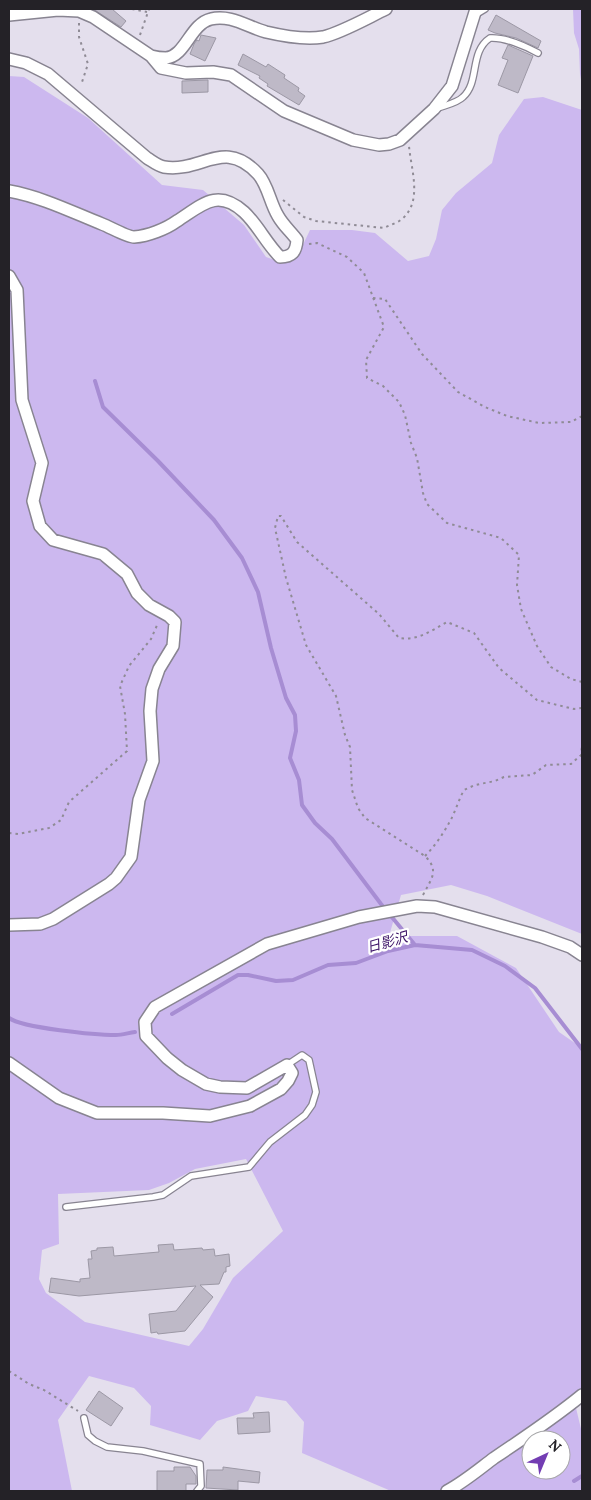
<svg xmlns="http://www.w3.org/2000/svg" width="591" height="1500" viewBox="0 0 591 1500" font-family="Lora,'Noto Sans JP',serif">
	<rect width="100%" height="100%" fill="#e4dfed"/>
	<path fill="#ccb8ef" fill-rule="evenodd" d="M 573,9 L 582,9 L 582,86 L 580,74 L 579,49 L 574,33 Z
		M 9,76 L 24,77 L 88,118 L 162,185 L 203,190 L 244,225 L 266,257 L 284,263 L 299,253 L 310,230 L 352,230 L 375,233 L 408,261 L 429,256 L 436,239 L 442,210 L 456,193 L 492,163 L 499,135 L 524,99 L 543,97 L 582,110 L 582,934 L 487,896 L 451,885 L 401,895 L 389,936 L 457,936 L 516,968 L 559,1032 L 582,1048 L 582,1390 L 576,1395 L 576,1408 L 582,1433 L 582,1491 L 391,1491 L 302,1453 L 304,1422 L 286,1401 L 256,1396 L 248,1411 L 217,1421 L 200,1440 L 150,1425 L 151,1406 L 134,1388 L 89,1376 L 58,1420 L 72,1491 L 9,1491 ZM 246,1159 L 283,1231 L 233,1278 L 203,1329 L 189,1346 L 85,1322 L 46,1293 L 39,1279 L 42,1250 L 59,1244 L 58,1194 L 149,1190 L 169,1183 L 195,1169 ZM 531,1440 L 561,1440 L 561,1470 L 531,1470 Z"/>
	<g fill="none" stroke-linecap="round" stroke-linejoin="round">
		<path stroke="#a78dd3" stroke-width="4" d="M 95,381 L 103,407 L 158,461 L 214,520 L 242,558 L 258,592 L 271,648 L 286,698 L 295,715 L 296,731 L 290,758 L 299,780 L 302,805 L 315,823 L 332,839 L 381,904 L 415,945
			M 172,1014 L 238,975 L 248,975 L 276,981 L 293,980 L 328,965 L 356,963 L 388,951 L 415,945 L 472,950 L 505,966 L 535,988 L 582,1049
			M 9,1018 C 23,1028 95,1035 116,1035 C 122,1035 128,1033 135,1032
			M 574,1481 L 582,1476"/>
	</g>
	<path fill="#beb9c7" stroke="#9c98a5" d="M 93,9 L 112,9 L 126,21 L 121,27 Z
		M 496,15 L 541,41 L 538,48 L 516,38 L 495,33 L 488,30 Z
		M 201,35 L 216,38 L 205,61 L 190,54 L 194,44 L 197,40 L 199,41 Z
		M 508,45 L 533,56 L 518,93 L 498,85 L 508,60 L 502,58 Z
		M 243,54 L 266,67 L 268,64 L 285,75 L 284,78 L 299,88 L 298,91 L 305,96 L 299,105 L 267,86 L 268,84 L 259,78 L 260,76 L 238,65 Z
		M 208,80 L 208,92 L 182,93 L 182,81 Z
		M 173,1244 L 174,1250 L 202,1248 L 203,1250 L 214,1249 L 215,1256 L 229,1254 L 230,1266 L 226,1267 L 226,1272 L 224,1272 L 219,1284 L 200,1285 L 213,1297 L 185,1331 L 158,1334 L 157,1332 L 151,1333 L 149,1314 L 176,1311 L 196,1286 L 79,1296 L 49,1292 L 51,1278 L 80,1282 L 80,1279 L 90,1278 L 88,1259 L 92,1259 L 91,1251 L 97,1250 L 97,1248 L 113,1247 L 114,1256 L 159,1252 L 158,1245 Z
		M 99,1391 L 123,1408 L 111,1426 L 86,1410 Z
		M 269,1412 L 270,1432 L 238,1434 L 237,1418 L 254,1418 L 253,1413 Z
		M 174,1467 L 190,1467 L 196,1476 L 196,1484 L 186,1484 L 186,1491 L 157,1491 L 157,1471 L 174,1471 Z
		M 223,1467 L 260,1472 L 259,1483 L 238,1481 L 238,1490 L 206,1488 L 207,1470 L 223,1470 Z"/>
	<g fill="none" stroke-linecap="round" stroke-linejoin="round">
		<g stroke="#888491" stroke-width="8">
			<path id="service" d="M 475,15 L 485,9
				M 438,108 C 446,105 457,103 463,97 C 480,82 469,52 490,38 C 504,37 525,46 538,53
				M 66,1207 L 153,1197 L 163,1195 L 191,1176 L 249,1167 L 270,1142 L 305,1115 L 312,1105 L 316,1092 L 309,1060 L 302,1055 L 287,1065
				M 84,1418 L 88,1435 L 95,1441 L 107,1447 L 143,1451 L 200,1464 L 201,1486 L 197,1491"/>
		</g>
		<g stroke="#888491" stroke-width="14">
			<path id="minor" d="M 9,15 L 58,10 L 79,11 L 93,17 L 151,56 L 161,68 L 186,73 L 213,72 L 231,75 L 284,111 L 353,140 L 379,145 L 389,144 L 400,140 L 434,109 L 452,86 L 476,9
				M 151,56 C 155,57 161,58 166,58 C 186,56 190,24 211,19 C 230,14 248,27 266,32 C 283,36 305,40 323,37 C 341,33 369,17 386,9
				M 9,59 L 26,63 L 48,74 L 147,158 C 152,161 158,166 164,167 C 202,173 224,137 258,174 C 268,185 270,203 278,216 C 283,225 291,232 297,240 C 296,252 292,257 280,257 C 266,243 258,225 244,212 C 217,188 202,205 177,221 C 166,229 148,236 134,237 C 127,237 110,227 102,224 C 72,212 42,197 9,191
				M 9,276 L 17,290 L 22,400 L 42,463 L 33,501 L 40,526 L 53,540 L 103,554 L 127,574 L 137,593 L 149,605 L 169,616 L 175,622 L 173,646 L 159,669 L 152,689 L 150,711 L 153,761 L 139,800 L 131,857 L 116,878 L 109,884 L 53,919 L 40,924 L 9,925
				M 9,1063 L 59,1098 L 97,1113 L 163,1113 L 210,1116 L 250,1106 L 281,1089 L 288,1081 L 292,1073 L 287,1065 L 247,1088 L 220,1087 L 206,1084 L 182,1070 L 167,1058 L 146,1036 L 145,1022 L 155,1007 L 267,944 L 359,917 L 417,906 L 435,907 L 542,937 L 570,947 L 582,955
				M 447,1491 C 464,1482 478,1470 494,1458 C 524,1438 554,1418 582,1395"/>
		</g>
		<path stroke="#8f8b95" stroke-width="2" stroke-dasharray="2.5 4" stroke-linecap="butt" d="M 132,9 L 147,12
			M 79,23 L 79,37 L 88,64 L 81,85
			M 140,35 L 149,9
			M 283,200 L 304,217 L 316,221 L 384,228 C 390,225 397,223 402,219 C 423,201 411,170 409,146
			M 309,244 L 317,243 L 347,257 L 364,273 L 384,327 L 366,360 L 367,378 L 383,386 L 399,402 L 405,415 L 411,443 L 417,458 L 423,493 L 427,504 L 447,523 L 501,538 L 519,555 L 517,585 L 521,609 L 537,646 L 551,667 L 571,679 L 582,682
			M 373,298 L 385,299 L 422,354 L 458,392 L 485,407 L 507,416 L 539,423 L 571,422 L 582,416
			M 9,833 L 18,834 L 49,828 L 61,820 L 69,802 L 127,751 L 125,714 L 120,686 L 129,666 L 151,639 L 158,623
			M 425,856 C 434,847 443,834 449,823 C 455,813 458,801 464,790 L 475,785 L 495,781 L 504,777 L 532,775 L 546,765 L 571,764 L 581,755 L 582,746
			M 423,895 C 431,879 440,871 425,856 L 365,818 L 358,808 L 352,790 L 350,747 L 345,735 L 336,696 L 306,645 L 286,578 L 275,528 L 278,516 L 281,516 L 297,542 L 379,614 L 399,638 C 417,641 431,631 447,622 L 474,633 L 499,668 L 537,700 L 574,709 L 582,708
			M 9,1371 L 29,1384 L 44,1390 L 78,1411"/>
		<use href="#service" stroke="#fff" stroke-width="5.5"/>
		<use href="#minor" stroke="#fff" stroke-width="11"/>
	</g>
	<g text-anchor="middle" stroke-width="4.5" stroke-linejoin="round" paint-order="stroke">
		<g font-size="14" font-style="italic" fill="#3d1468" stroke="#fff">
			<text transform="translate(387 942) rotate(-16)" y="5">日影沢</text>
		</g>
	</g>
	<rect width="591" height="1500" fill="none" stroke="#242227" stroke-width="20"/>
	<g transform="translate(546 1455) rotate(44)"><circle r="24" fill="#ffffff" stroke="#a7a7a9"/>
	<path d="M0-4L9 19L0 12L-9 19Z" fill="#733db3"/>
	<text y="-8" font-size="14" font-weight="bold" text-anchor="middle" fill="#242227">N</text>
	</g>
</svg>
